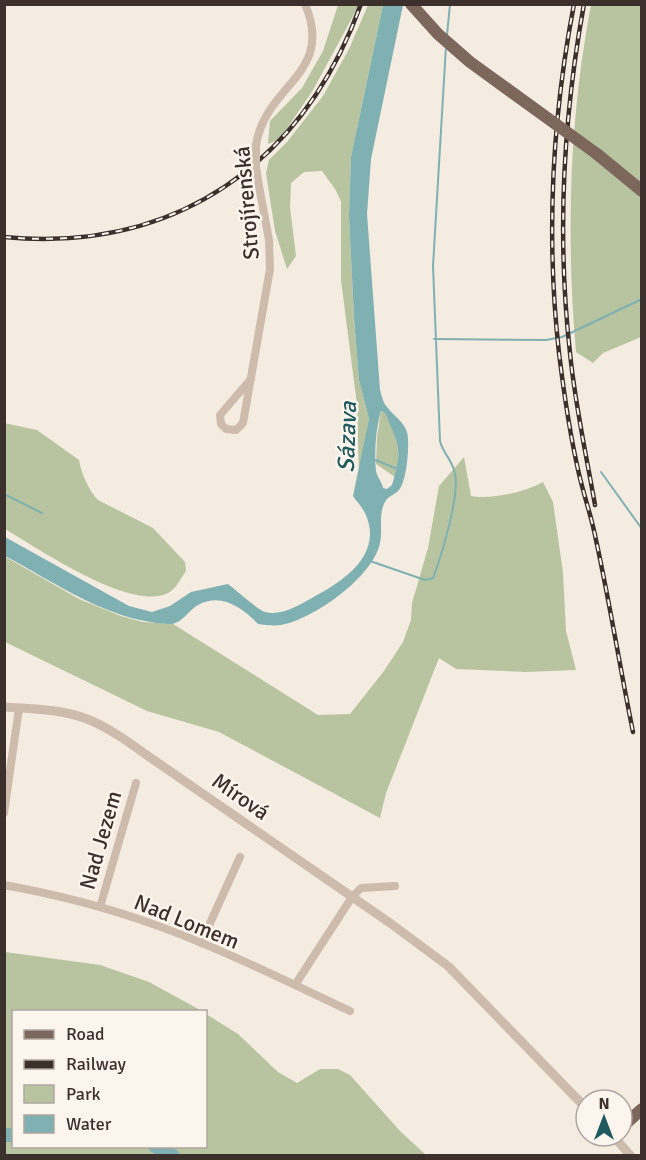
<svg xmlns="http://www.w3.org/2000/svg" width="646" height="1160" viewBox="0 0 646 1160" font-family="Signika,sans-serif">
	<rect width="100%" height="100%" fill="#f4ebe1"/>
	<path fill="#b8c4a0" d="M 338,5 L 359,5 L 313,90 L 280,139 L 268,144 L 270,121 L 302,88 L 323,51 Z
		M 368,5 L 383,5 L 351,157 L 349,215 L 354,318 L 359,380 L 369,419 L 359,475 L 357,405 L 341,280 L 341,201 L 335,189 L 322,171 L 304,172 L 291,183 L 290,207 L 296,256 L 287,269 L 275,231 L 266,173 L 269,160 L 287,142 L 323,96 L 349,49 Z
		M 591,5 L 641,5 L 641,337 L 603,353 L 593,363 L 576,352 C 566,235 569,120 591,5 Z
		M 381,411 L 385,413 C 396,436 403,450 395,477 L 376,464 L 377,438 Z
		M 4,423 L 37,430 L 79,460 C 81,473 89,491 98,500 L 153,528 L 185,562 L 186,571 C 181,578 176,589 168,593 C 131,612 39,549 5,529 Z
		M 464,457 L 471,496 C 491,500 526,492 543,482 L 553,502 L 563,573 L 566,631 L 576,670 L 526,672 L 456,669 L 439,658 L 386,793 L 380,818 L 219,732 L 147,711 L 5,642 L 4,556 L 79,599 L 121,616 L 143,622 L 173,624 L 318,715 L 350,714 L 384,671 L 403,642 L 411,620 L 412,603 L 428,548 L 439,486 Z
		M 5,952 L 100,965 L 149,982 L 202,1011 L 14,1012 L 14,1146 L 206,1146 L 206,1014 L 238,1034 L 278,1072 L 297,1083 L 320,1069 L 338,1069 L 350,1075 L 400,1131 L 426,1155 L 5,1155 Z"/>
	<path fill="#7fb0b2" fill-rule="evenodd" d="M 383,5 L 403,5 L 371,159 L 367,214 L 380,390 C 382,396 383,403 387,407 C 393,415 404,422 407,432 C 410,443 407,483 398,491 C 394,495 388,496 385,502 C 378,514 383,530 380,543 C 373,577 314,619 281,625 C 274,626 265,625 258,624 C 243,608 221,592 198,605 C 187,611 182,625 168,624 C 106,620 58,584 5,556 L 5,537 L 129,606 L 152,612 L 170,606 L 191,592 L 228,584 C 236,590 258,610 265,612 C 282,616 297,606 312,598 C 342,582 383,556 366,515 C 363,508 357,502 353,496 L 369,419 L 359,380 L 354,318 L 349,215 L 351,157 ZM 381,411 L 385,413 C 399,446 403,449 392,485 L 387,489 L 383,488 C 382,482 377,477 376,471 C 374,453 376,428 381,411 Z"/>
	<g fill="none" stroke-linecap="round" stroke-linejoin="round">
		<path stroke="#7fb0b2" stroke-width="2" d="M 447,35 L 450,4
			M 434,339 L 546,340 L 562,337 L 642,299
			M 375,460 L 400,470
			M 601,472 L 642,529
			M 4,494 L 42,513
			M 370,561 L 425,580 L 433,578 C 441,557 462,490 454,470 C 451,459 443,453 440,441 L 433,266 L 446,46"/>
		<path stroke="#7fb0b2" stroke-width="14" d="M 4,1135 L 14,1135
			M 155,1146 L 173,1156"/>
		<path stroke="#cdbbac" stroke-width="8" d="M 256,145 C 266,83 335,75 305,4
			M 251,379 L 220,415 L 221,424 L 226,429 L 236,430 L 243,423 L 270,269 L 269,240 L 259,186
			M 4,813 L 19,708
			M 4,885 C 54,894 102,906 150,923 C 218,947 284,980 350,1011
			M 100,907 L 136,783
			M 201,943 L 240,857
			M 295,985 L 352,897 L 361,888 L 395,886"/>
		<path stroke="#cdbbac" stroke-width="9" d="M 4,707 C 34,709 64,709 92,721 C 112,730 130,743 148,756 L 390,923 L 448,966 L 586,1108
			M 613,1136 L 631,1156"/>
		<path stroke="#7d675c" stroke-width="12" d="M 597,154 L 642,191
			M 622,1127 L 642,1109"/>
		<g stroke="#3b302b" stroke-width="4.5">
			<path id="rail" d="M 574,4 C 552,119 546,237 559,353 C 564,394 570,435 579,474 C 584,496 592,518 596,540 C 610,604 620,668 633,732
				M 584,4 C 563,119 557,237 570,353 C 575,404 586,454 595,505
				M 4,237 C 175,253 303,164 361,4"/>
		</g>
		<use href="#rail" stroke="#fbf5ee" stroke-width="2" stroke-dasharray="7" stroke-linecap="butt"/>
		<path stroke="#cdbbac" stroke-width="8" d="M 256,145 L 256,167 L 259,186"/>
		<path stroke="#7d675c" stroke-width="12" d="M 411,4 L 438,34 L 470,62 L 597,154"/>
	</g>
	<g text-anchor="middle" stroke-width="5" stroke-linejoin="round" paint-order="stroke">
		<g font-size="22" fill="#3b302b" stroke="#fbf5ee">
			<text transform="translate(246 203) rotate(-95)" y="8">Strojírenská</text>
			<text transform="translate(241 796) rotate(35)" y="8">Mírová</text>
			<text transform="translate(100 840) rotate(-74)" y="8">Nad Jezem</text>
			<text transform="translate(187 921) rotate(22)" y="8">Nad Lomem</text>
		</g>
		<g font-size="24" font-style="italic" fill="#1f5a5e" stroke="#fbf5ee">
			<text transform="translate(347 437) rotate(-88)" y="8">Sázava</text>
		</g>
	</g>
	<rect width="646" height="1160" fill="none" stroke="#3b302b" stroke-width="12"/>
	<rect x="12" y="1010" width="195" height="138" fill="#fbf5ee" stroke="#aea6a0" stroke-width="1.5"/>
	<rect x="24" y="1030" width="30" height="9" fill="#7d675c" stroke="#aea6a0" stroke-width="1.5"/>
	<text x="66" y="1040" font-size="18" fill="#3b302b">Road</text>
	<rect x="24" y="1060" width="30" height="9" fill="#3b302b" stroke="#aea6a0" stroke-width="1.5"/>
	<text x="66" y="1070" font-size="18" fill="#3b302b">Railway</text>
	<rect x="24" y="1085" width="30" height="18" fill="#b8c4a0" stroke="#aea6a0" stroke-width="1.5"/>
	<text x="66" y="1100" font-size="18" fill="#3b302b">Park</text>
	<rect x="24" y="1115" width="30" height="18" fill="#7fb0b2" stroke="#aea6a0" stroke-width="1.5"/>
	<text x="66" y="1130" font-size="18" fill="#3b302b">Water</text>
	<g transform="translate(604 1118)"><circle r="28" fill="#fbf5ee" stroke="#aea6a0" stroke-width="1.5"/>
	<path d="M0-4.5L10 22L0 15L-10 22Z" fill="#1f5a5e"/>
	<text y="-9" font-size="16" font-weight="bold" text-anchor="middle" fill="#3b302b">N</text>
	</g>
</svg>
